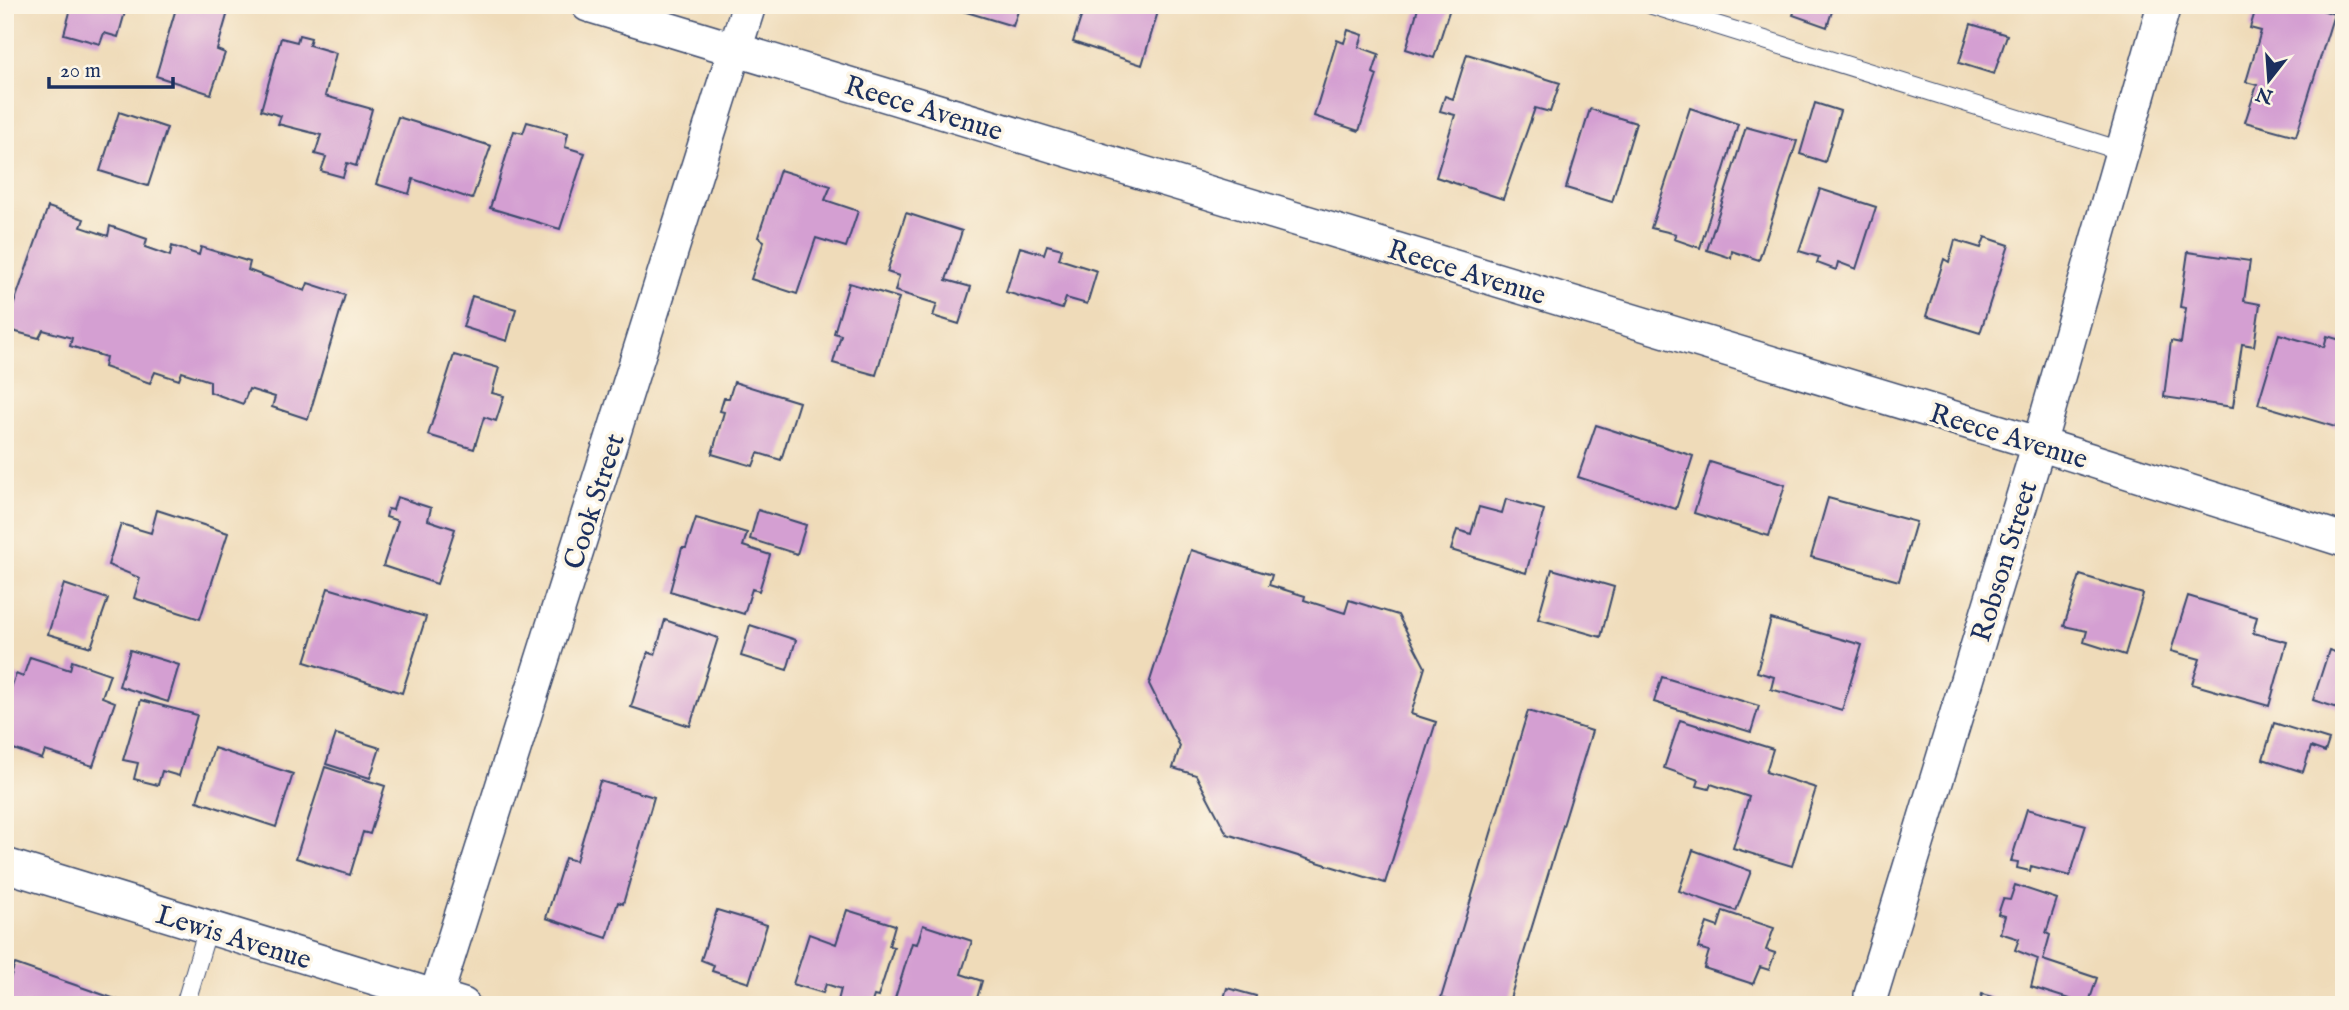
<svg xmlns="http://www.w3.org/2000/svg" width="2349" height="1010" viewBox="0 0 2349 1010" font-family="'IM FELL English',serif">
	<rect width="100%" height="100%" fill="#fcf5e5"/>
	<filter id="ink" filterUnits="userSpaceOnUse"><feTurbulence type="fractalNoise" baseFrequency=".0143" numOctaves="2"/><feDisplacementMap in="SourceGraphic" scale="14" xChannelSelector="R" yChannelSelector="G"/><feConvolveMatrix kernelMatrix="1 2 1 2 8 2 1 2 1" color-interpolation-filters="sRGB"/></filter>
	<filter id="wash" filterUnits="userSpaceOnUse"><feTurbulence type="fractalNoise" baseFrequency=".00686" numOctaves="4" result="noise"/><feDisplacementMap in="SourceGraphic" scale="28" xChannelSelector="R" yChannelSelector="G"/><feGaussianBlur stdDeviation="1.57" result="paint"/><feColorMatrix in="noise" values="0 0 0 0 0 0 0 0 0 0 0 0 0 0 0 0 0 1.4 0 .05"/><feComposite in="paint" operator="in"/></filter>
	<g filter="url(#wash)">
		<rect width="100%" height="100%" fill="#efdbb9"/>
		<g id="blocks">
			<path fill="#d49fd2" d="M 72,5 L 127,5 L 118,37 L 104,33 L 100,44 L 64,34 Z
				M 177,5 L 230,5 L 217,50 L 225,53 L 211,94 L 156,76 Z
				M 965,5 L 1020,5 L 1013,26 L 963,11 Z
				M 1085,5 L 1160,5 L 1142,65 L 1073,42 Z
				M 1419,5 L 1451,5 L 1434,58 L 1406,49 Z
				M 1797,5 L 1834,5 L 1827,27 L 1793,15 Z
				M 2257,5 L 2307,5 L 2334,14 L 2296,136 L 2245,122 L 2257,85 L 2246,82 L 2261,31 L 2250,28 Z
				M 1971,24 L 2007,35 L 1994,74 L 1959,63 Z
				M 1348,30 L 1363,35 L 1359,47 L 1379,54 L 1373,73 L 1377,75 L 1359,131 L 1314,116 L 1337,40 L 1344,43 Z
				M 299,35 L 311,38 L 309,45 L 336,53 L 325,96 L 372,109 L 356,166 L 347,163 L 343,177 L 321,171 L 326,157 L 315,154 L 321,135 L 278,124 L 281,116 L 261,110 L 281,38 L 297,42 Z
				M 1467,54 L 1560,83 L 1550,112 L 1535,108 L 1503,199 L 1436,177 L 1455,115 L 1440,111 L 1445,96 L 1453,99 Z
				M 1815,103 L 1840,111 L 1825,162 L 1800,154 Z
				M 1690,108 L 1738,124 L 1700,248 L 1674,239 L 1676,234 L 1651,228 Z
				M 1590,109 L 1636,123 L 1612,202 L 1566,188 Z
				M 119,112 L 167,128 L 148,186 L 100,171 Z
				M 398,117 L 491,146 L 472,199 L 413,179 L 409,194 L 376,184 Z
				M 527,122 L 568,133 L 565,147 L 585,153 L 560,229 L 490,208 L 514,131 L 523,133 Z
				M 1746,127 L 1797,141 L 1759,260 L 1732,251 L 1731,258 L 1707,250 Z
				M 780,170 L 831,186 L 825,200 L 858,211 L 846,247 L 816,238 L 797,294 L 751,279 L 764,241 L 758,237 Z
				M 1820,189 L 1876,207 L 1856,269 L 1838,262 L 1836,270 L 1817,263 L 1819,257 L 1799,251 Z
				M 48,207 L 84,219 L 81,227 L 108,236 L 110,226 L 147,239 L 145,247 L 170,256 L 172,246 L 199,255 L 201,247 L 250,262 L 248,270 L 305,291 L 308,283 L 345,295 L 308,419 L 272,407 L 275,397 L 249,389 L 243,404 L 210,392 L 210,381 L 182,372 L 179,380 L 155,372 L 150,383 L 104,367 L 106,357 L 70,346 L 72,338 L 43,330 L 39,338 L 5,329 Z
				M 906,213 L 962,231 L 946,280 L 971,287 L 959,324 L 933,316 L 937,304 L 895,291 L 899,276 L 887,272 Z
				M 1985,237 L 2009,245 L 1980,333 L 1926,316 L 1944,259 L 1949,262 L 1955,240 L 1981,248 Z
				M 1047,245 L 1062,249 L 1059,259 L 1097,271 L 1087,304 L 1066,298 L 1062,309 L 1006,292 L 1020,247 L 1044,254 Z
				M 2188,252 L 2250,261 L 2244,301 L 2260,304 L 2254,346 L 2242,344 L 2233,407 L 2164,397 L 2171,341 L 2181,343 L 2186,308 L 2180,307 Z
				M 849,283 L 899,298 L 876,375 L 833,363 L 841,335 L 834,333 Z
				M 472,296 L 516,309 L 507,341 L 463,327 Z
				M 2279,334 L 2324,347 L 2327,336 L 2344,341 L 2342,429 L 2258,404 Z
				M 454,355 L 499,368 L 492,393 L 504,396 L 496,421 L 484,417 L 474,449 L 428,435 Z
				M 734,382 L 799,402 L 781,460 L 758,453 L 753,466 L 712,454 L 724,412 L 720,411 L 724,398 L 729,398 Z
				M 1596,425 L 1693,456 L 1676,509 L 1578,477 Z
				M 1710,462 L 1785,485 L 1769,536 L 1694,513 Z
				M 397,497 L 431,508 L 428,520 L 455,529 L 437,584 L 383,566 L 398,521 L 386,517 L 388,509 L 393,510 Z
				M 1828,498 L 1916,522 L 1899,581 L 1811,557 Z
				M 1506,499 L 1544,510 L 1526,573 L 1451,550 L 1457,530 L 1471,534 L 1479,507 L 1502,513 Z
				M 157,510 L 228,533 L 200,619 L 134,598 L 140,578 L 108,565 L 121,524 L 151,533 Z
				M 758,510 L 806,525 L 797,554 L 750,539 Z
				M 696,518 L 747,533 L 743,546 L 770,555 L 759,591 L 752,589 L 744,614 L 670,591 L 682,548 L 686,548 Z
				M 1191,550 L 1272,575 L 1269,585 L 1305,596 L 1304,600 L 1345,613 L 1349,600 L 1398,615 L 1425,667 L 1411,714 L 1436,722 L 1385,883 L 1227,834 L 1196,775 L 1173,768 L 1180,746 L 1149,684 Z
				M 1552,569 L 1614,587 L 1601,637 L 1538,619 Z
				M 2080,575 L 2143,594 L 2125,655 L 2084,642 L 2087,631 L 2064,626 Z
				M 64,584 L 108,599 L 91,647 L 48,634 Z
				M 328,588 L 426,617 L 402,693 L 305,662 Z
				M 2188,596 L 2257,617 L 2253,633 L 2287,642 L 2269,706 L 2192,684 L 2200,659 L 2171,651 Z
				M 1771,619 L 1862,645 L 1842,710 L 1771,689 L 1774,677 L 1757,672 Z
				M 665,620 L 718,638 L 690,726 L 631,707 L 648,652 L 655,655 Z
				M 750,625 L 796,640 L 787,670 L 741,656 Z
				M 130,650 L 179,665 L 168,702 L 119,686 Z
				M 2329,650 L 2344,655 L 2344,710 L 2313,700 Z
				M 30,657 L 70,670 L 72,661 L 110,674 L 102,697 L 115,702 L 93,766 L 45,751 L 42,759 L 5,746 L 5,705 L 16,674 L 23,677 Z
				M 1662,677 L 1759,706 L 1751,732 L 1654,702 Z
				M 141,700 L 197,715 L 179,776 L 162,771 L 158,785 L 134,779 L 138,763 L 123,760 Z
				M 1528,711 L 1592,731 L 1508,1005 L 1464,1005 L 1441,998 Z
				M 1680,720 L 1773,749 L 1766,772 L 1816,788 L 1792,866 L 1733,848 L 1749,797 L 1711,784 L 1709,789 L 1697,786 L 1699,780 L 1664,768 Z
				M 2274,723 L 2329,740 L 2325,752 L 2311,747 L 2303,772 L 2263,759 Z
				M 336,734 L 380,748 L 370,778 L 326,764 Z
				M 214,748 L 293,774 L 276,827 L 197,801 Z
				M 325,767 L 385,786 L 370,834 L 363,832 L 350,875 L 296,858 Z
				M 600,781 L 654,797 L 623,904 L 618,902 L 607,938 L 546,918 L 565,858 L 576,861 Z
				M 2027,809 L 2086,825 L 2070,876 L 2031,866 L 2030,871 L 2017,868 L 2018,862 L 2011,861 Z
				M 1693,850 L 1751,871 L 1736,911 L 1679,891 Z
				M 2015,885 L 2057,899 L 2046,933 L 2050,935 L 2043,960 L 2097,978 L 2088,1005 L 2031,987 L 2038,959 L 2015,950 L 2019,939 L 2000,933 L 2005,916 L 1998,914 L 2003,899 L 2010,900 Z
				M 717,910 L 767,925 L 749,983 L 712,971 L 714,965 L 701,960 Z
				M 847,910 L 895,925 L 889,946 L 894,947 L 878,997 L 874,996 L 871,1005 L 849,1005 L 838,1001 L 841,989 L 826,984 L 823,993 L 793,984 L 809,934 L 836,944 Z
				M 1723,911 L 1774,928 L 1766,950 L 1775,953 L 1769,970 L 1760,967 L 1753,984 L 1704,968 L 1709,951 L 1698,948 L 1707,923 L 1718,927 Z
				M 923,925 L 972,941 L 961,974 L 982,981 L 975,1005 L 893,1005 L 912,943 L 917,944 Z
				M 15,964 L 121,1001 L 120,1005 L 5,1005 L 5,993 Z
				M 1227,988 L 1256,996 L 1254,1005 L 1222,1005 Z
				M 1982,994 L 2016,1004 L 2016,1005 L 1979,1005 Z"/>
		</g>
	</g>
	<g filter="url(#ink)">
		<use href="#blocks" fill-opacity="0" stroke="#3b496c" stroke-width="2"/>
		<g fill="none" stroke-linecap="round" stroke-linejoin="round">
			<g stroke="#3b496c" stroke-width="20">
				<path id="service" d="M 1652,5 L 2122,151
					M 185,1005 L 208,928"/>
			</g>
			<g stroke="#3b496c" stroke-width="36">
				<path id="minor" d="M 588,5 L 2017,437 L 2344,540
					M 5,865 L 463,1005
					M 1871,995 L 2039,444 L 2164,5
					M 436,996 L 749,5"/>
			</g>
			<use href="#service" stroke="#fff" stroke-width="18"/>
			<use href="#minor" stroke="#fff" stroke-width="33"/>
		</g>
	</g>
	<g text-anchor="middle" stroke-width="7" stroke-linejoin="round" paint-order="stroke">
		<g font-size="28" fill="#1b2f5e" stroke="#fcf5e5">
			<text transform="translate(924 107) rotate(17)" y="10">Reece Avenue</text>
			<text transform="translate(1467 271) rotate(17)" y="10">Reece Avenue</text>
			<text transform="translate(2009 435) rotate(17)" y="10">Reece Avenue</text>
			<text transform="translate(593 501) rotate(-72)" y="10">Cook Street</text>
			<text transform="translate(2003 561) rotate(-73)" y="10">Robson Street</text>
			<text transform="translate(234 936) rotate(17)" y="10">Lewis Avenue</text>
		</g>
	</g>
	<rect width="2349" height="1010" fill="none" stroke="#fcf5e5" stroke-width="28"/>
	<g transform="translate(2269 80) rotate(197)" stroke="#fcf5e5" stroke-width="5" paint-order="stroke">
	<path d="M0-5L12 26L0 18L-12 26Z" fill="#1b2f5e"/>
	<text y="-10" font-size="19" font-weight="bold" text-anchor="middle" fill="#1b2f5e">N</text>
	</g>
	<path d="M49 77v10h124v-10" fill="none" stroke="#1b2f5e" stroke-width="3.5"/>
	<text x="60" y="77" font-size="21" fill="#1b2f5e" stroke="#fcf5e5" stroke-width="5" paint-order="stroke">20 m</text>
</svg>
